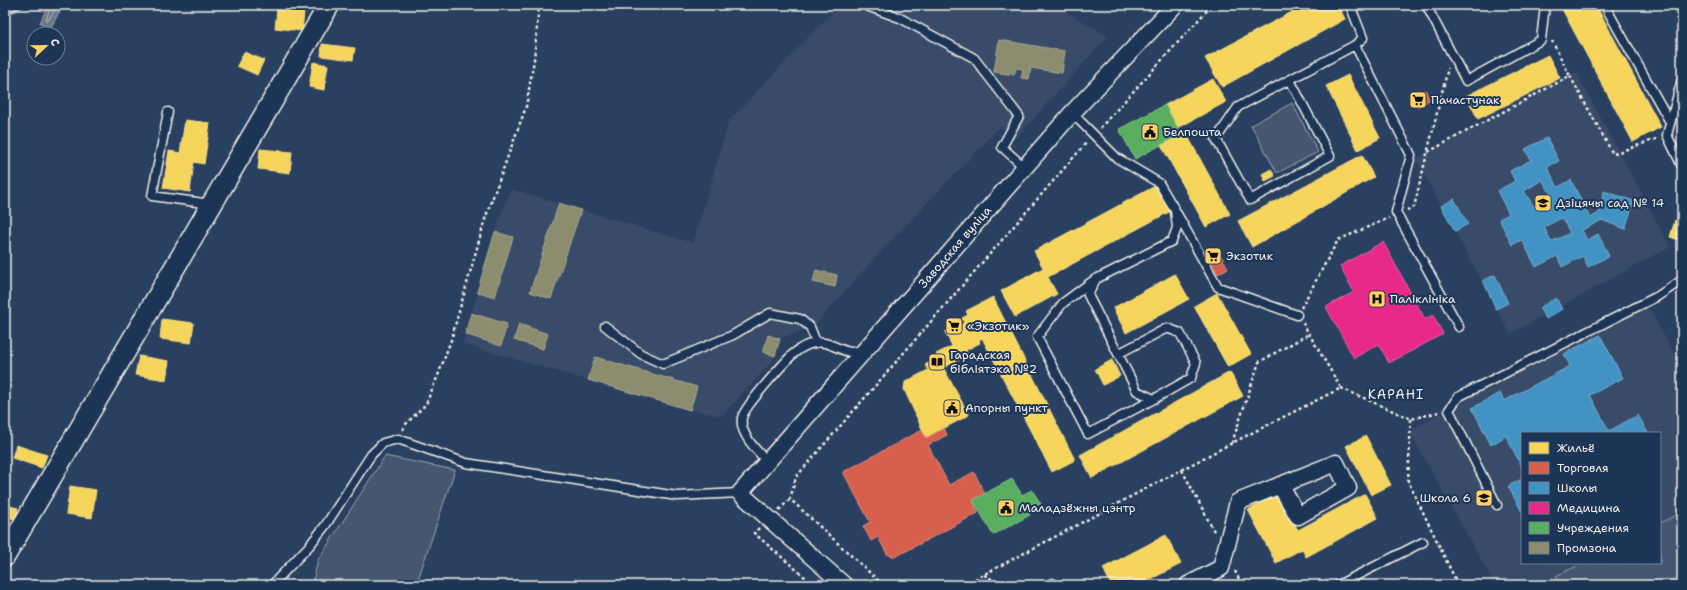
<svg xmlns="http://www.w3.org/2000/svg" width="1687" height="590" viewBox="0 0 1687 590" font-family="'Shantell Sans',sans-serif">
	<rect width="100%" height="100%" fill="#2a4060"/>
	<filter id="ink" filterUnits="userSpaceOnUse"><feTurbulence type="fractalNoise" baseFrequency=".025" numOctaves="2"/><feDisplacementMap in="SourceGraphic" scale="8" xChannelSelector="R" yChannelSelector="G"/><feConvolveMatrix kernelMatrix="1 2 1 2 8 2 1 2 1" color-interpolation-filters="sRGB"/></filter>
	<g filter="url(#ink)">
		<path fill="#374c69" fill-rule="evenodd" d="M 839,5 L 1054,5 L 1108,36 L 1014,140 L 1001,126 L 881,251 L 815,325 L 780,339 L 775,356 L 769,365 L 722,416 L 690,410 L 463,344 L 495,232 L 511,189 L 693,243 L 729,121 Z
			M 1576,72 L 1670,247 L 1510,334 L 1416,159 Z
			M 1644,300 L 1682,368 L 1682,585 L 1495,585 L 1409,431 ZM 1522,433 L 1660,433 L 1660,563 L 1522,563 Z"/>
		<path fill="#445771" stroke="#9ca4ac" d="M 1292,103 L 1318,152 L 1277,173 L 1251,125 Z
			M 385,456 L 455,470 L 416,585 L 312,585 L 318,560 Z
			M 1682,512 L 1682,585 L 1561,585 L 1556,576 L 1583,563 L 1660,563 L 1660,523 Z"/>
		<path fill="#6a788a" stroke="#a1a8b0" d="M 48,5 L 63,5 L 50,29 L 40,23 Z"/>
		<path fill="#f6d55c" stroke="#f5dd86" d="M 1305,5 L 1338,5 L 1345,19 L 1222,87 L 1205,58 Z
			M 1569,5 L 1596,5 L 1661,127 L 1633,142 L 1562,9 Z
			M 277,9 L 304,12 L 302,31 L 275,28 Z
			M 322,44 L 355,48 L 353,60 L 321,56 Z
			M 244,52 L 264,60 L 257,75 L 237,66 Z
			M 1548,55 L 1560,78 L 1478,119 L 1466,96 Z
			M 313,62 L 328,65 L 324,90 L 309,87 Z
			M 1348,75 L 1380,138 L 1358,150 L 1326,86 Z
			M 1213,79 L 1226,102 L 1178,128 L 1165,105 Z
			M 185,120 L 210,123 L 204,164 L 194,162 L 190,192 L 163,188 L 169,151 L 180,153 Z
			M 1185,131 L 1230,214 L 1206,227 L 1161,145 Z
			M 260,149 L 292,152 L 290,173 L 258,169 Z
			M 1362,155 L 1374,177 L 1252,247 L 1238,221 Z
			M 1271,169 L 1275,176 L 1265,181 L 1262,174 Z
			M 1157,185 L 1171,211 L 1048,277 L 1034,251 Z
			M 1675,220 L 1682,222 L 1682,241 L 1670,237 Z
			M 1043,268 L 1057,294 L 1015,317 L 1001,291 Z
			M 1175,274 L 1189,299 L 1126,333 L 1113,308 Z
			M 1217,293 L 1251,354 L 1228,367 L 1194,306 Z
			M 993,297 L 1007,325 L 982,338 L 979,340 L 980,343 L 966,350 L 968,355 L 943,368 L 936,354 L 952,346 L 945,332 L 964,323 L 962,318 L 968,315 L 966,311 Z
			M 162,319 L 194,323 L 191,343 L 160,339 Z
			M 1007,325 L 1075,460 L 1052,472 L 982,338 Z
			M 139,356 L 169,361 L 166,380 L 135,375 Z
			M 938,358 L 969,415 L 926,438 L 904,389 L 905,382 L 928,370 L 925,365 Z
			M 1112,360 L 1120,376 L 1103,385 L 1095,369 Z
			M 1230,372 L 1243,396 L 1092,478 L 1080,455 Z
			M 1366,436 L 1391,485 L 1371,495 L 1346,446 Z
			M 16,445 L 47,455 L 42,468 L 12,458 Z
			M 70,486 L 96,490 L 92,518 L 66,514 Z
			M 1278,494 L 1298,530 L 1365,494 L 1378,518 L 1306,557 L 1302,549 L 1276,563 L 1248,510 Z
			M 5,505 L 18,508 L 16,519 L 5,517 Z
			M 1166,535 L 1181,564 L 1139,585 L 1111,585 L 1103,568 Z
			M 1421,581 L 1423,585 L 1414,585 Z"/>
		<path fill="#d6604d" stroke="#df8c7c" d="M 1425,90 L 1431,99 L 1418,107 L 1412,98 Z
			M 1217,249 L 1228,268 L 1218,274 L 1207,255 Z
			M 944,428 L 947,435 L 928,445 L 949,485 L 974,472 L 985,494 L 973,500 L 978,513 L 895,557 L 887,554 L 878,537 L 871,541 L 863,526 L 870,522 L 843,472 L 922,430 L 926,438 Z"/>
		<path fill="#4393c3" stroke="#78afce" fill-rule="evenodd" d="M 1547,138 L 1559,161 L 1547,167 L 1558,187 L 1571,180 L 1590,218 L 1599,213 L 1604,191 L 1634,201 L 1625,229 L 1602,220 L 1582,230 L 1587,240 L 1598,234 L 1609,256 L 1588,267 L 1583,256 L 1562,267 L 1557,256 L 1536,267 L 1522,240 L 1512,245 L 1499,219 L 1509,214 L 1497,191 L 1515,181 L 1510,171 L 1531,160 L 1525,149 ZM 1542,180 L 1552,196 L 1534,207 L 1524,191 ZM 1562,218 L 1570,233 L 1551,242 L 1544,227 Z
			M 1454,199 L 1468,224 L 1455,231 L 1441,206 Z
			M 1495,275 L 1508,303 L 1496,309 L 1483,280 Z
			M 1556,298 L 1562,309 L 1546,319 L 1539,308 Z
			M 1600,335 L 1623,378 L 1590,395 L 1609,431 L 1638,415 L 1648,433 L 1522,433 L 1522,467 L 1506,436 L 1491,445 L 1472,408 L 1500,393 L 1504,401 L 1570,366 L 1564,354 Z
			M 1522,479 L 1522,512 L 1508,486 Z"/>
		<path fill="#e7298a" stroke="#eb65a6" d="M 1383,242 L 1425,319 L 1433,315 L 1443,334 L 1389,363 L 1379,344 L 1354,358 L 1326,307 L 1354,292 L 1340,266 Z"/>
		<path fill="#5aae61" stroke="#88c28a" d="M 1165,105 L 1181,134 L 1135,159 L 1119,129 Z
			M 1012,479 L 1022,495 L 1032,490 L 1041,504 L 1028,511 L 1030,515 L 993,535 L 973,500 Z"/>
		<path fill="#8c8c6e" stroke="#abaa93" d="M 999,40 L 1065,51 L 1062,73 L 1031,68 L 1029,79 L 1021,78 L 1023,69 L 1016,68 L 1014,75 L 994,72 Z
			M 559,203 L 581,210 L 551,299 L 530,292 Z
			M 495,232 L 513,237 L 495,297 L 477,292 Z
			M 816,270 L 837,275 L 835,287 L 813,282 Z
			M 471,313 L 507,324 L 501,346 L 465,334 Z
			M 519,324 L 548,334 L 543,349 L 514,340 Z
			M 768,335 L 780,339 L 775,356 L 763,352 Z
			M 595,357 L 697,387 L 690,410 L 588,380 Z"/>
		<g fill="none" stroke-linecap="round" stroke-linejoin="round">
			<path stroke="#bdc1c2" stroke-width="1" d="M 51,5 L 46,20 L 47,22 L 58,5"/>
			<path stroke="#a1a8b0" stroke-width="4" d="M 5,15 L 23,5"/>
			<g stroke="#f4f1e8" stroke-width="11">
				<path id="service" d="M 864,5 L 900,18 L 974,58 L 1019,116 L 1002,147 L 1024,167
					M 1426,5 L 1466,81 L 1541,40 L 1545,5
					M 1608,5 L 1605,6 L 1670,122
					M 1680,5 L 1682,9
					M 1355,45 L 1411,155 L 1396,212 L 1459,327
					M 1682,79 L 1667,135 L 1682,166
					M 1290,80 L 1330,156 L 1250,200 L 1216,139 L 1238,107 L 1355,45 L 1363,38 L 1350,5
					M 168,112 L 152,196 L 211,204
					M 1072,113 L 1117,158 L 1159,183 L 1175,210 L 1177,228 L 1172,241 L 1096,279 L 1088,295 L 1137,391 L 1154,399 L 1191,378 L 1196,363 L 1180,333 L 1167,328 L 1118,354
					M 1176,212 L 1218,287 L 1297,315
					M 1094,280 L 1063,303 L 1037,337 L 1088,434 L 1154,399
					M 605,326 L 641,354 L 663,364 L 733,335 L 770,313 L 800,319 L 810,327 L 816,342
					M 768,462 C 758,452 739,434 742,418 C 743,408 784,363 793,354 C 799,349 807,344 815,343 C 828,340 838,350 850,352 C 854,352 858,351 862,351
					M 1497,505 L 1449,410 L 1458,397 L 1658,296 L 1682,280
					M 272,585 L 309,546 L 325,526 L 371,455 L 383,443 L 398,439 L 466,463 L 677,496 L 740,493
					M 1050,585 L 1052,583
					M 1338,585 L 1423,542"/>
			</g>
			<g stroke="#f4f1e8" stroke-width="19">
				<path id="minor" d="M 844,585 L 740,493 L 1072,113 L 1175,5
					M 1188,585 L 1221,568 L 1238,502 L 1336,463 L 1348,488 L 1298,516 L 1280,485"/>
			</g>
			<g stroke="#f4f1e8" stroke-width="23">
				<path id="tertiary" d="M 5,556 L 329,5"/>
			</g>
			<path stroke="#f4f1e8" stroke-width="2.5" stroke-dasharray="3 3" stroke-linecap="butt" d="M 1570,76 L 1613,154 L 1659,138
				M 1100,128 L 1212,5
				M 1428,152 L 1570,76 L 1552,41
				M 1407,210 L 1414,207 L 1448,68
				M 1301,308 L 1338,240 L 1389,218
				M 1341,388 L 1411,419 L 1439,412
				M 1411,419 L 1408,481 L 1458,585
				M 403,430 L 405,425 L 426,404 L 439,373 L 451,340 L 486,216 L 526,107 L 534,60 L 539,5
				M 1232,443 L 1259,362 L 1309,334
				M 1182,470 L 1215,533
				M 779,510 L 790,499
				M 759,528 L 754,533 L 814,585
				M 1235,571 L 1242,585
				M 984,575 L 1002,585
				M 883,585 L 790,499 L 796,477 L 1087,142
				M 964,585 L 1232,443 L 1341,388 L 1302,322"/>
			<use href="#service" stroke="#1d3557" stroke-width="8"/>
			<use href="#minor" stroke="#1d3557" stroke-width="16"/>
			<use href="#tertiary" stroke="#1d3557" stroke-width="20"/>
		</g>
	</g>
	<defs>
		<g id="supermarket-square" transform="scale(0.9)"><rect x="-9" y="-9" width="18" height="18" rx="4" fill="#ffd166" stroke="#1d3557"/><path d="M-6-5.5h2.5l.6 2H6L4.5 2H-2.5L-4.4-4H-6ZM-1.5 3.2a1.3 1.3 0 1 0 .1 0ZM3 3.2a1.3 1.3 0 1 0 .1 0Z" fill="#111"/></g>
		<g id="civic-square" transform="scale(0.9)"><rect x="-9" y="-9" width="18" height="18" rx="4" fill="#ffd166" stroke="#1d3557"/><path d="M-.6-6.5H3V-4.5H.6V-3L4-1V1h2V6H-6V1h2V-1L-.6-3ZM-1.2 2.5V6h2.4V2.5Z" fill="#111"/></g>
		<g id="school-square" transform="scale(0.9)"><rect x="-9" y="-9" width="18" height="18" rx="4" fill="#ffd166" stroke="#1d3557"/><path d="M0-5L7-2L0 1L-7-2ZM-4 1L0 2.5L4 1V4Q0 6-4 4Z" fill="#111"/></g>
		<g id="hospital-square" transform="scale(0.9)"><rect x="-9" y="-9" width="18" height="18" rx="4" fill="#ffd166" stroke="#1d3557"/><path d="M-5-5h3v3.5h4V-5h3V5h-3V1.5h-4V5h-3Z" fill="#111"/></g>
		<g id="library-square" transform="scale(0.9)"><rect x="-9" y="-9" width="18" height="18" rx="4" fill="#ffd166" stroke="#1d3557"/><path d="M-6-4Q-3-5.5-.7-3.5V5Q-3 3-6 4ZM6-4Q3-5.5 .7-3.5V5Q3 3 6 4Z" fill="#111"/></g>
	</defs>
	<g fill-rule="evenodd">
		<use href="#supermarket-square" x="1418" y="100"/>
		<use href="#civic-square" x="1150" y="132"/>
		<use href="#school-square" x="1543" y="203"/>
		<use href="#supermarket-square" x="1213" y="256"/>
		<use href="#hospital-square" x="1377" y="299"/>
		<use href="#supermarket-square" x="954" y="326"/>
		<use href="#library-square" x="937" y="362"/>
		<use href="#civic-square" x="952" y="408"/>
		<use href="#school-square" x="1484" y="498"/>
		<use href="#civic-square" x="1006" y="508"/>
	</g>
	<g text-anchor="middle" stroke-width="4" stroke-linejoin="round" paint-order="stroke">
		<g font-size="12" fill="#f4f1e8" stroke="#1d3557" text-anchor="start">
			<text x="1431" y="104">Пачастунак</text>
			<text x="1163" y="136">Белпошта</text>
			<text x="1556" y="207">Дзіцячы сад № 14</text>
			<text x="1226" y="260">Экзотик</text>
			<text x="1390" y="303">Паліклініка</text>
			<text x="967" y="330">«Экзотик»</text>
			<text x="950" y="359">Гарадская<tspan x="950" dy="14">бібліятэка №2</tspan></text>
			<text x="965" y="412">Апорны пункт</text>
			<text x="1471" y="502" text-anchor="end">Школа 6</text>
			<text x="1019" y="512">Маладзёжны цэнтр</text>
		</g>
		<g font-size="12" fill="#f4f1e8" stroke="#1d3557">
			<text transform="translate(955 247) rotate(-49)" y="4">Заводская вуліца</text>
		</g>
		<g font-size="13" letter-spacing="1" fill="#f4f1e8" stroke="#1d3557">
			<text x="1396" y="399">КАРАНІ</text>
		</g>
	</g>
	<rect width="1687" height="590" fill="none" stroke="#1d3557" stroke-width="20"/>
	<rect x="10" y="10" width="1667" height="570" fill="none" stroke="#f4f1e8" stroke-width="1.5" filter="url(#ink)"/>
	<rect x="1521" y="432" width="140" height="132" fill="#1d3557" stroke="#738091"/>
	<rect x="1529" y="442" width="20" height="12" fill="#f6d55c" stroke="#738091"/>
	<text x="1557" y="452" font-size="12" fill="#f4f1e8">Жильё</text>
	<rect x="1529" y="462" width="20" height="12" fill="#d6604d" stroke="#738091"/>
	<text x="1557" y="472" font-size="12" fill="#f4f1e8">Торговля</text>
	<rect x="1529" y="482" width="20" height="12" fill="#4393c3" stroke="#738091"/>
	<text x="1557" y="492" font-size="12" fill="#f4f1e8">Школы</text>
	<rect x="1529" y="502" width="20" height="12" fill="#e7298a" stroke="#738091"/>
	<text x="1557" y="512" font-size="12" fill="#f4f1e8">Медицина</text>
	<rect x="1529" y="522" width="20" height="12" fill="#5aae61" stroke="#738091"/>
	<text x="1557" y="532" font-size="12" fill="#f4f1e8">Учреждения</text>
	<rect x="1529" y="542" width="20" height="12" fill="#8c8c6e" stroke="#738091"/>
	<text x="1557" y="552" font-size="12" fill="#f4f1e8">Промзона</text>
	<g transform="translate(46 46) rotate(68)"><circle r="19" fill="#1d3557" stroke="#738091"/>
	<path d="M0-3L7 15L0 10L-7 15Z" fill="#ffd166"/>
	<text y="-6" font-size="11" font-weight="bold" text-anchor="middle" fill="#f4f1e8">С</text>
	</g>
</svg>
